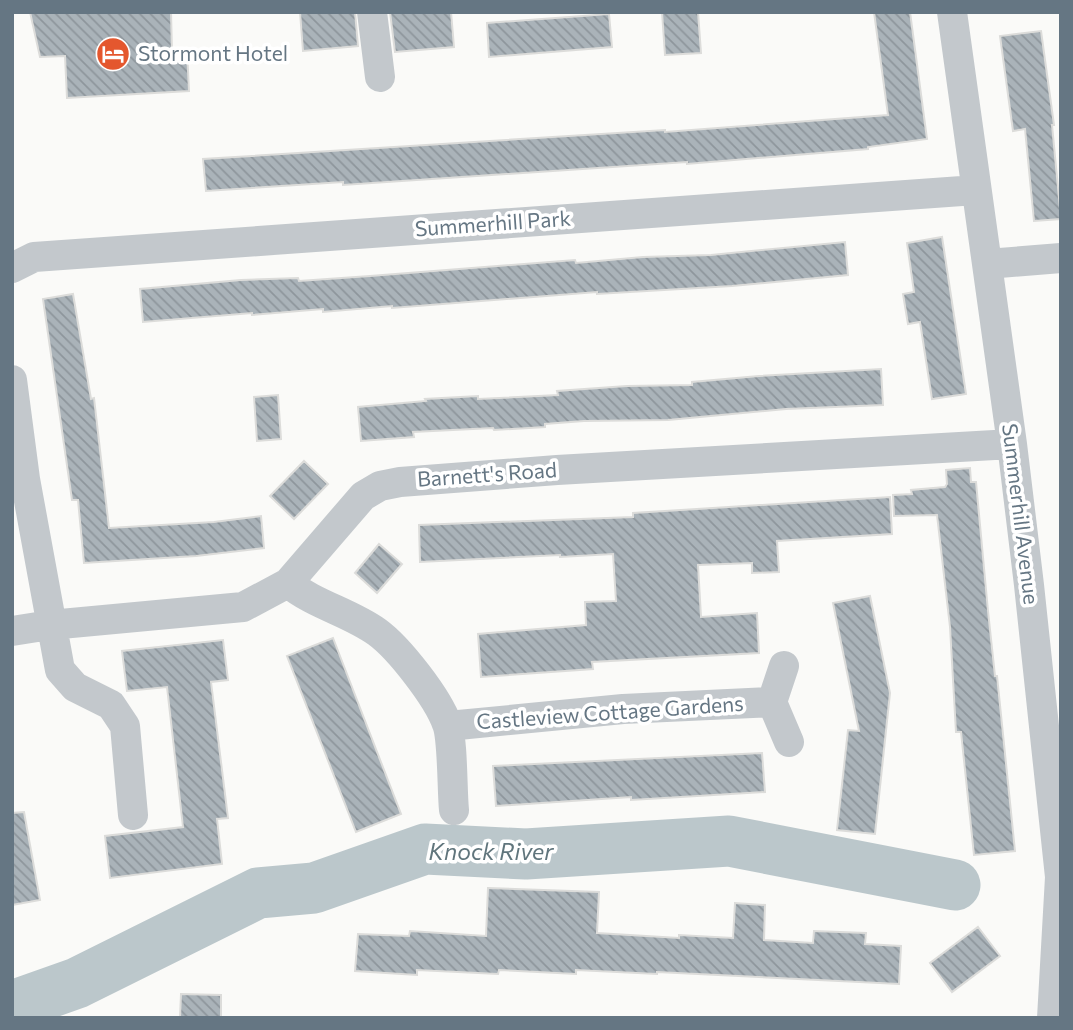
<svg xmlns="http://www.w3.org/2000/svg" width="1073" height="1030" viewBox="0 0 1073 1030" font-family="Commissioner,sans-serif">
	<defs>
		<pattern id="building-back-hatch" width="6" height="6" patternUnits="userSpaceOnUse" patternTransform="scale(1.75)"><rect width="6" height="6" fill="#aab3b9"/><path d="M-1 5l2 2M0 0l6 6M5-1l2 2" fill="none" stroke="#8e969c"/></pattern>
	</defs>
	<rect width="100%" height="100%" fill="#fafaf8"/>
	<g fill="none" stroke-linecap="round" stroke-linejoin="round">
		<path stroke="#bbc7cb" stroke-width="51" d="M 12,1006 L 77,983 L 258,893 L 314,888 L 425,849 L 526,854 L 729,841 L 955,885"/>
	</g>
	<path fill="url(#building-back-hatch)" stroke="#dcdcda" stroke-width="2" d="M 30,12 L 171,12 L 172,51 L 187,50 L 189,91 L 67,98 L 65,56 L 40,57 Z
		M 300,12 L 355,12 L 358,46 L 303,51 Z
		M 390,12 L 451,12 L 454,47 L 395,52 Z
		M 662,12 L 698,12 L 701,53 L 665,55 Z
		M 874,12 L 910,12 L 927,139 L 868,147 L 868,149 L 687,164 L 687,162 L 343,185 L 343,182 L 206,191 L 203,159 L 665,130 L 665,132 L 888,115 Z
		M 609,14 L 612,47 L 489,57 L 487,23 Z
		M 1041,31 L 1054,125 L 1052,125 L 1061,219 L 1034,221 L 1025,129 L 1013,131 L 1000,36 Z
		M 942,237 L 966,394 L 932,399 L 920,322 L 908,324 L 903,294 L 914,292 L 907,243 Z
		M 845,242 L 848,275 L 732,286 L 597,294 L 597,292 L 392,308 L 392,306 L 323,312 L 323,309 L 252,315 L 252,313 L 143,322 L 140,289 L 241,280 L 298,278 L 299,281 L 370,276 L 575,260 L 576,263 L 643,257 L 711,255 Z
		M 73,294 L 91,399 L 94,398 L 109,528 L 214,522 L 261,516 L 264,548 L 196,556 L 84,563 L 78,500 L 72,500 L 43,299 Z
		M 881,369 L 883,405 L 786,409 L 668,420 L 584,421 L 545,424 L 545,427 L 494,430 L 493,428 L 413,432 L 414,437 L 361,441 L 358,407 L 426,401 L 425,399 L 478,396 L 478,399 L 558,395 L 557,391 L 627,386 L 692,385 L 692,382 L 759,376 Z
		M 278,395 L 281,439 L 257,441 L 254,397 Z
		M 304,461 L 328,484 L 294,519 L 270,496 Z
		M 970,468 L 971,482 L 976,482 L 988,611 L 995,676 L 997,676 L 1015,851 L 974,855 L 961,732 L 956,732 L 950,627 L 937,515 L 894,516 L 893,495 L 912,494 L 911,490 L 945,487 L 947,484 L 946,470 Z
		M 890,497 L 892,534 L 777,541 L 779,572 L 752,573 L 752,563 L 698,565 L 701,617 L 757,613 L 759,653 L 592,662 L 593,669 L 481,677 L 478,634 L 586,625 L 585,602 L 616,601 L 613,554 L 560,557 L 560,555 L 420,562 L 419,525 L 633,517 L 633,513 Z
		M 379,544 L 402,564 L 377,593 L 355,573 Z
		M 870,596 L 890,693 L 875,834 L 837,830 L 848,730 L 859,731 L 833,603 Z
		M 333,638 L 401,814 L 356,832 L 287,656 Z
		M 223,640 L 228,680 L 211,682 L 228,818 L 217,819 L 222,864 L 110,878 L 105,836 L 183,827 L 167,687 L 127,691 L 122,651 Z
		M 762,753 L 765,792 L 631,800 L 631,797 L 496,806 L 493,766 Z
		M 24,812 L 40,900 L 12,905 L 12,813 Z
		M 488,888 L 599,892 L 597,933 L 679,938 L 679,935 L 733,938 L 735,903 L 765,905 L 764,940 L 813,943 L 814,931 L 866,933 L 865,944 L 901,946 L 899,984 L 657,972 L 657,974 L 576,970 L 576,974 L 499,970 L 498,974 L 417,970 L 417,975 L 355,971 L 358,934 L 409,936 L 410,931 L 486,936 Z
		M 978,927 L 1000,956 L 952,992 L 930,963 Z
		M 181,994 L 221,995 L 221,1018 L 180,1018 Z"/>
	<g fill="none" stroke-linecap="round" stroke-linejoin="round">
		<path stroke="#c3c8cc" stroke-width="30" d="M 372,12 L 380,77
			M 952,12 L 1012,444 L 1029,585 L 1060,877 L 1052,1018
			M 987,264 L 1061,258
			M 12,268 L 34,257 L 976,190
			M 12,380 L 25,479 L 60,670 L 75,687 L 111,705 L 125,726 L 133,815
			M 288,583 C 315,605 349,612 377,632 C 399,648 438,698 447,724 C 453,739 452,791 454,810
			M 12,631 L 50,625 L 243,607 L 288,583 L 363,496 L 380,486 L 400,482 L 557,470 L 1012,444
			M 784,666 L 772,702 L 789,742
			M 448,726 L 623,709 L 772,702"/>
	</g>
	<defs>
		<g id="hotel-disc" transform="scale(1.75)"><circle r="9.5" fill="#e4572e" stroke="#fff"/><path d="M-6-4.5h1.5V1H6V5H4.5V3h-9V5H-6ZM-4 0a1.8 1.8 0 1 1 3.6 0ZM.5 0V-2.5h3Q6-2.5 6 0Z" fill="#fff"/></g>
	</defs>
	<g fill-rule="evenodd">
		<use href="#hotel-disc" x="113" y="54"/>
	</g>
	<g text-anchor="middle" stroke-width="7" stroke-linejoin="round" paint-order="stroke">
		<g font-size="21" fill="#657683" stroke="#fff" text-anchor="start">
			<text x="138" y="61">Stormont Hotel</text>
		</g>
		<g font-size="21" fill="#657683" stroke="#fff">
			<text transform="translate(493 224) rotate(-4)" y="7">Summerhill Park</text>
			<text transform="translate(487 475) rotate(-4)" y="7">Barnett's Road</text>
			<text transform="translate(1020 514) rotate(83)" y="7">Summerhill Avenue</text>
			<text transform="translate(610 713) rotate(-4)" y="7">Castleview Cottage Gardens</text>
		</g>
		<g font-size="23" font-style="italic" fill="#60757c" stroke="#fff">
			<text x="491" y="860">Knock River</text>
		</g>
	</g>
	<rect width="1073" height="1030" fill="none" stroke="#657683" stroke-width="28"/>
</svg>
